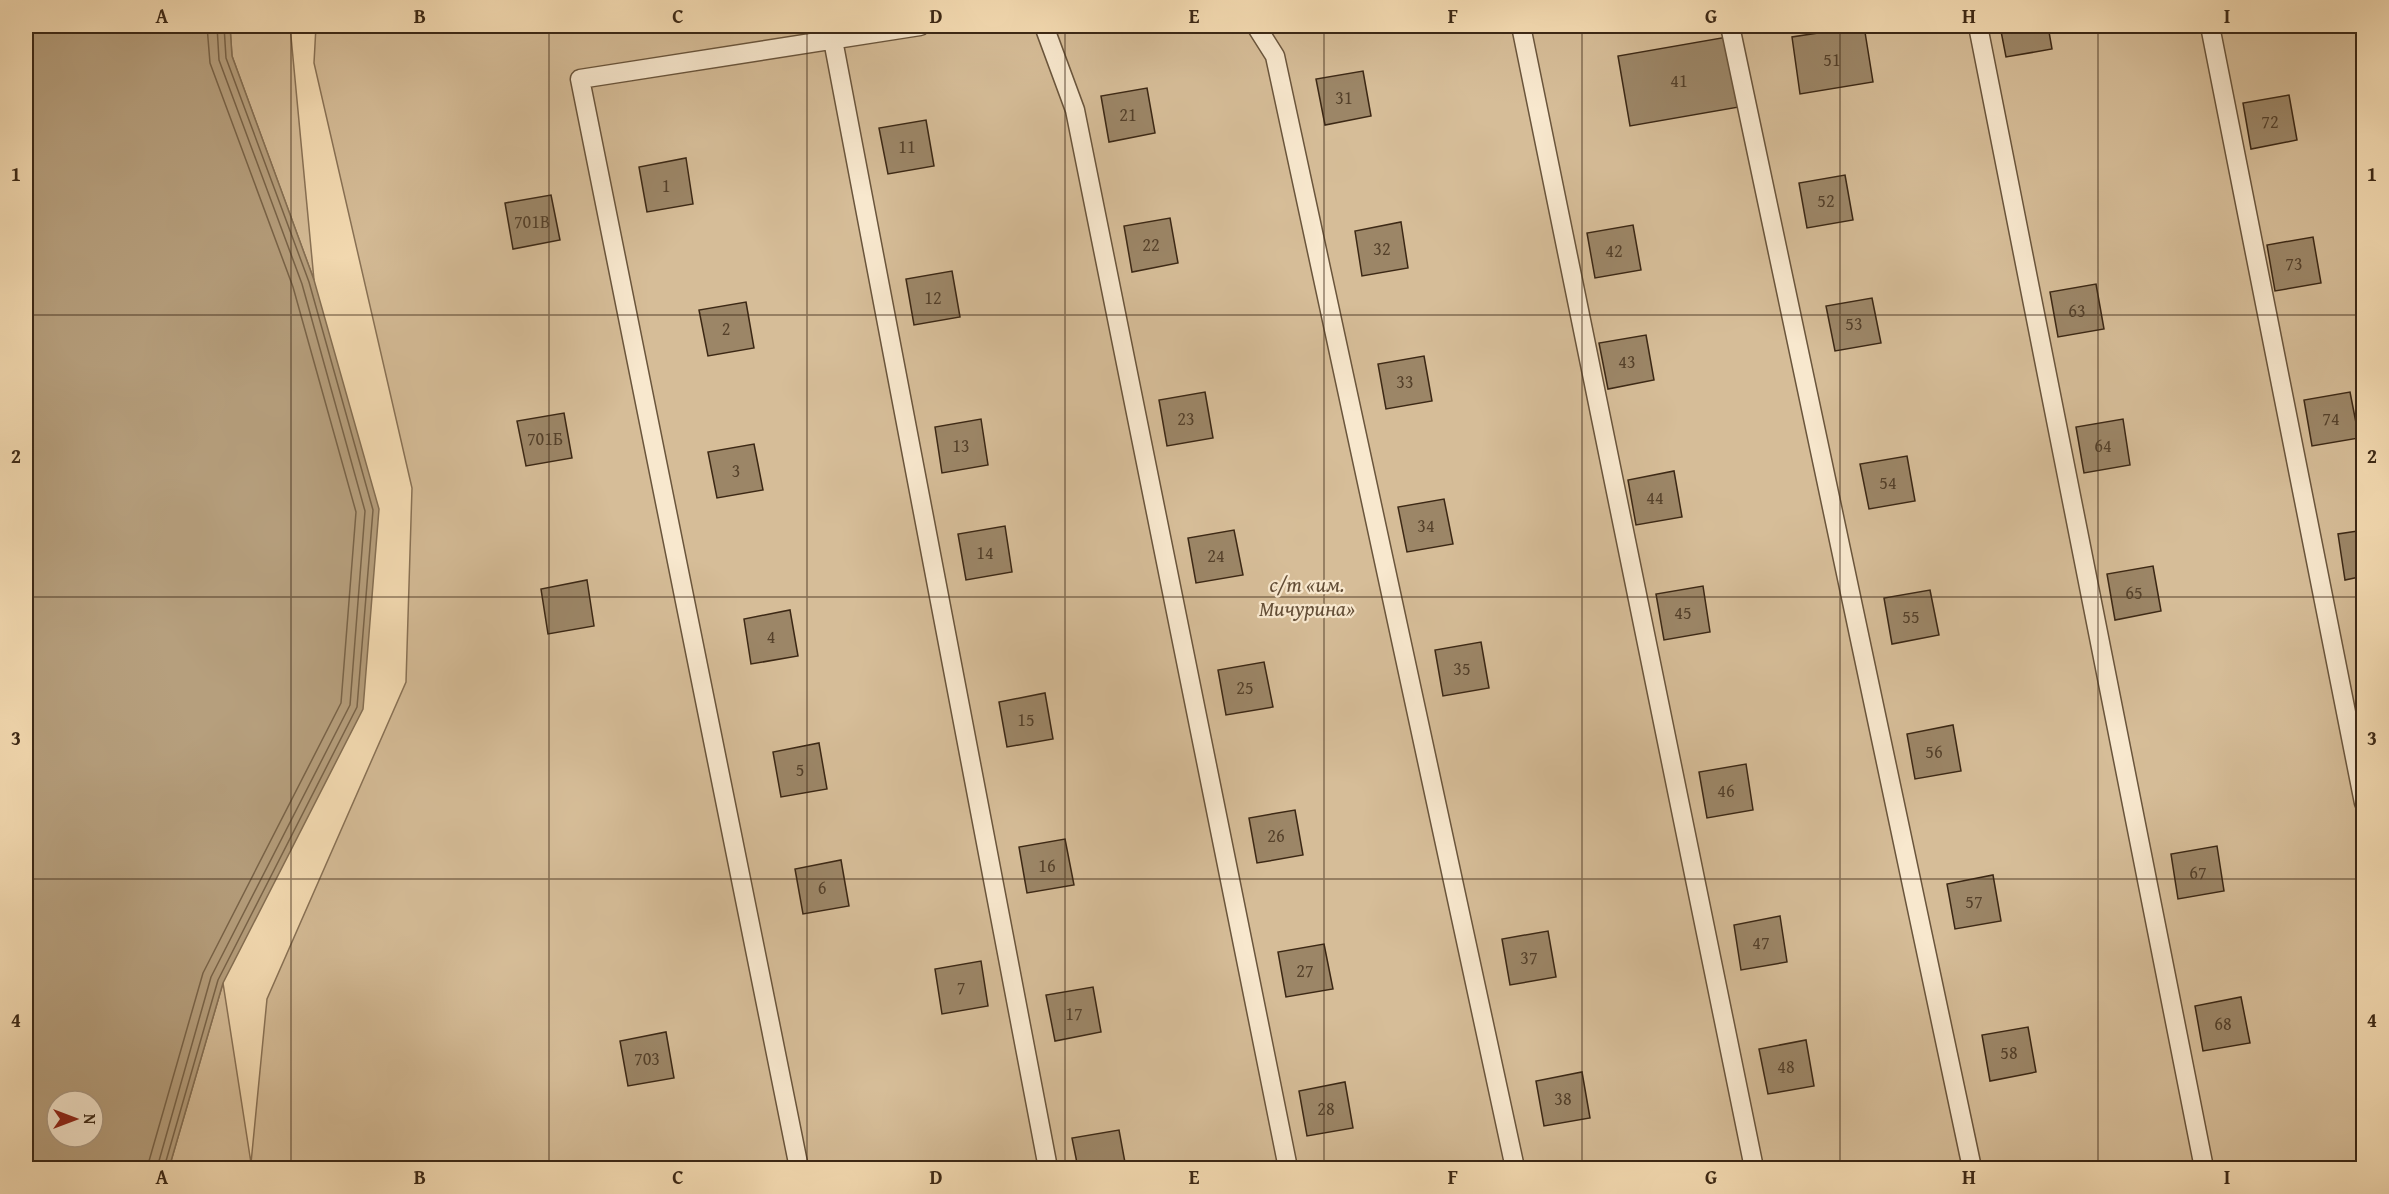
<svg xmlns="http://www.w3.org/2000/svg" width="2389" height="1194" viewBox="0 0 2389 1194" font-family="'Gentium Book Plus',serif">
	<rect width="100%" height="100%" fill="#f5dcb3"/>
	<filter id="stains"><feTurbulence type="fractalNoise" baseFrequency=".00333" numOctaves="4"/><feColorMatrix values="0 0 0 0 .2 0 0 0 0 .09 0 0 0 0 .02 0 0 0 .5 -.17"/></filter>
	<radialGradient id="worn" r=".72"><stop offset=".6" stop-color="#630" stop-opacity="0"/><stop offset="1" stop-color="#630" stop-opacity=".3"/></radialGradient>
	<path fill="#d6bd98" stroke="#897256" stroke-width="1.5" d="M 230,26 L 290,26 L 314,280 L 232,56 Z
		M 316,26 L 2363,26 L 2363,1168 L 169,1168 L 223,983 L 251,1163 L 267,999 L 406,682 L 412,488 L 314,63 Z"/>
	<path fill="#b69f7d" stroke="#856f53" stroke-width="1.5" fill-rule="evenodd" d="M 26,26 L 230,26 L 232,56 L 314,280 L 379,509 L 363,709 L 223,983 L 169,1168 L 26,1168 ZM 57,1101 L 93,1101 L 93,1137 L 57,1137 Z"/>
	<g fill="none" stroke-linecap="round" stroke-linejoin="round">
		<path stroke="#796449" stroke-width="1.5" d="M 147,1168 L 203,973 L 341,703 L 356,512 L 293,287 L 210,63 L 207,26
			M 157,1168 L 211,977 L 350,705 L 365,511 L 302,284 L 219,60 L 217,26
			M 164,1168 L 218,980 L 357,707 L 373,510 L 309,282 L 226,58 L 224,26"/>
	</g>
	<path fill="#9c8667" stroke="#3c2815" stroke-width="1.5" d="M 1864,26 L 1873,82 L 1800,94 L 1792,37 Z
		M 2000,26 L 2048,26 L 2052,49 L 2006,57 Z
		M 1727,37 L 1739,107 L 1630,126 L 1618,56 Z
		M 1363,71 L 1371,116 L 1325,125 L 1316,79 Z
		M 1147,88 L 1155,133 L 1109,142 L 1101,96 Z
		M 2289,95 L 2297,140 L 2251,149 L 2243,103 Z
		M 926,120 L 934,166 L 888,174 L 879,128 Z
		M 686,158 L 693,204 L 647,212 L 639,167 Z
		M 1845,175 L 1853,220 L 1807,228 L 1799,183 Z
		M 551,195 L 560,240 L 513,249 L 505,203 Z
		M 1170,218 L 1178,263 L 1132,272 L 1124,226 Z
		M 1401,222 L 1408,268 L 1362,276 L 1355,231 Z
		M 1633,225 L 1641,270 L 1595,278 L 1587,233 Z
		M 2313,237 L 2321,283 L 2275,291 L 2267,245 Z
		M 952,271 L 960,317 L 914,325 L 906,279 Z
		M 2096,284 L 2104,329 L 2058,337 L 2050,292 Z
		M 1872,298 L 1881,343 L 1835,351 L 1826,306 Z
		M 746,302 L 754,348 L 708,356 L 699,310 Z
		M 1646,335 L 1654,380 L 1608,389 L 1599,343 Z
		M 1424,356 L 1432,401 L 1386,409 L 1378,364 Z
		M 1205,392 L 1213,438 L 1167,446 L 1159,400 Z
		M 2350,392 L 2359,438 L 2312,446 L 2304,400 Z
		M 564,413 L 572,458 L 526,466 L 517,421 Z
		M 981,419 L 988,465 L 942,473 L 935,427 Z
		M 2123,419 L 2130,465 L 2084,473 L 2076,427 Z
		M 754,444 L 763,490 L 717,498 L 708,452 Z
		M 1907,456 L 1915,501 L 1869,509 L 1860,464 Z
		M 1674,471 L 1682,517 L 1636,525 L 1628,480 Z
		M 1444,499 L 1453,544 L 1407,552 L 1398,507 Z
		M 1005,526 L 1012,572 L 966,580 L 958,534 Z
		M 1234,530 L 1243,575 L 1196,583 L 1188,538 Z
		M 2364,530 L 2364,576 L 2345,580 L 2338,534 Z
		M 2153,566 L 2161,611 L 2115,620 L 2107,574 Z
		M 587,580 L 594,626 L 548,634 L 541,589 Z
		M 1703,586 L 1710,632 L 1664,640 L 1656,594 Z
		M 1930,590 L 1939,635 L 1892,644 L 1884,598 Z
		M 790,610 L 798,656 L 751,664 L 744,619 Z
		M 1481,642 L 1489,688 L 1443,696 L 1435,650 Z
		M 1264,662 L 1273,707 L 1226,715 L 1218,670 Z
		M 1045,693 L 1053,739 L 1007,747 L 999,702 Z
		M 1953,725 L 1961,771 L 1915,779 L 1907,734 Z
		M 819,743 L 827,789 L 781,797 L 773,752 Z
		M 1746,764 L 1753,810 L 1707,818 L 1699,772 Z
		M 1295,810 L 1303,855 L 1257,863 L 1249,818 Z
		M 1065,839 L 1074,885 L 1027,893 L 1019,847 Z
		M 2217,846 L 2224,891 L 2178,899 L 2171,854 Z
		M 841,860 L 849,906 L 803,914 L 795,869 Z
		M 1993,875 L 2001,921 L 1955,929 L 1947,884 Z
		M 1780,916 L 1787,962 L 1741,970 L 1734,925 Z
		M 1548,931 L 1556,977 L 1510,985 L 1502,939 Z
		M 1324,944 L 1333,989 L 1286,997 L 1278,952 Z
		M 981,961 L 988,1006 L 942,1014 L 935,969 Z
		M 1093,987 L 1101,1032 L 1055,1041 L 1046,995 Z
		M 2241,997 L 2250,1043 L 2203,1051 L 2195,1006 Z
		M 2028,1027 L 2036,1072 L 1990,1081 L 1982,1035 Z
		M 666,1032 L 674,1078 L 628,1086 L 620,1041 Z
		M 1806,1040 L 1814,1086 L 1768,1094 L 1759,1049 Z
		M 1582,1072 L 1590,1118 L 1544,1126 L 1536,1081 Z
		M 1345,1082 L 1353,1128 L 1307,1136 L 1299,1091 Z
		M 1119,1130 L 1126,1168 L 1078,1168 L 1072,1138 Z"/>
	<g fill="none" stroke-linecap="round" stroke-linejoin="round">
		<g stroke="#6a553c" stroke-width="21">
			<path id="service" d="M 1044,26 L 1075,110 L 1288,1168
				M 1256,26 L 1275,56 L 1515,1168
				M 1521,26 L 1754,1168
				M 1730,26 L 1972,1168
				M 1978,26 L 2204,1168
				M 2210,26 L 2364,803
				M 833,40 L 1048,1168
				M 799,1168 L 580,79 L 920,26"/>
		</g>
		<use href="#service" stroke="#f8e8ce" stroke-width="18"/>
	</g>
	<path fill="none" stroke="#3c2815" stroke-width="1.5" stroke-opacity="0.55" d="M 291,26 L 291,1168M 549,26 L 549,1168M 807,26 L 807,1168M 1065,26 L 1065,1168M 1324,26 L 1324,1168M 1582,26 L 1582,1168M 1840,26 L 1840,1168M 2098,26 L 2098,1168M 26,315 L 2364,315M 26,597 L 2364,597M 26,879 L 2364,879"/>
	<g text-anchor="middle" stroke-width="4.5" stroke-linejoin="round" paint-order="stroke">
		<g font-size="18" fill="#54402a">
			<text x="1832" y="66">51</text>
			<text x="1679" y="87">41</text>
			<text x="1344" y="104">31</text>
			<text x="1128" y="121">21</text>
			<text x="2270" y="128">72</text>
			<text x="907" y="153">11</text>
			<text x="666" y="192">1</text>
			<text x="1826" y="207">52</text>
			<text x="532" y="228">701В</text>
			<text x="1151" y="251">22</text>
			<text x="1382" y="255">32</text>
			<text x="1614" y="257">42</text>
			<text x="2294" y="270">73</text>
			<text x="933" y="304">12</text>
			<text x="2077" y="317">63</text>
			<text x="1854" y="330">53</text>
			<text x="726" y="335">2</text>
			<text x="1627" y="368">43</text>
			<text x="1405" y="388">33</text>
			<text x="1186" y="425">23</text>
			<text x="2331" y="425">74</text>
			<text x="545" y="445">701Б</text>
			<text x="961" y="452">13</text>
			<text x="2103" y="452">64</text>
			<text x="736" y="477">3</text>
			<text x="1888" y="489">54</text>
			<text x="1655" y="504">44</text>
			<text x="1426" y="532">34</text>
			<text x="985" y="559">14</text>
			<text x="1216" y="562">24</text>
			<text x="2134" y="599">65</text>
			<text x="1683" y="619">45</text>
			<text x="1911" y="623">55</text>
			<text x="771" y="643">4</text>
			<text x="1462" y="675">35</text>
			<text x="1245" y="694">25</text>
			<text x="1026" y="726">15</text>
			<text x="1934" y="758">56</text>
			<text x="800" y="776">5</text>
			<text x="1726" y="797">46</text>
			<text x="1276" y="842">26</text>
			<text x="1047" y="872">16</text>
			<text x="2198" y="879">67</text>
			<text x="822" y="894">6</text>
			<text x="1974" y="908">57</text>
			<text x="1761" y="949">47</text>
			<text x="1529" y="964">37</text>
			<text x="1305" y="977">27</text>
			<text x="961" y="994">7</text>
			<text x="1074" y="1020">17</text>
			<text x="2223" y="1030">68</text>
			<text x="2009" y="1059">58</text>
			<text x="647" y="1065">703</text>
			<text x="1786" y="1073">48</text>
			<text x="1563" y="1105">38</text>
			<text x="1326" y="1115">28</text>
		</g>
		<g font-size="21" font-style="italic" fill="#624d36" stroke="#f8e8ce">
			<text x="1307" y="592">с/т «им.<tspan x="1307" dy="24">Мичурина»</tspan></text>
		</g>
	</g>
	<rect width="2389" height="1194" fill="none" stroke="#f5dcb3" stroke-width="66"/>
	<g transform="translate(75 1119) rotate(90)"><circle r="28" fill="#f8e8ce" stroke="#ad9b84" stroke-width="1.5"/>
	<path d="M0-4.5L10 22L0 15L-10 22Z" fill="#8f2418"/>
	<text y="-9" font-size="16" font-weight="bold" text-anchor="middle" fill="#3c2815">N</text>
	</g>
	<rect x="33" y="33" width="2323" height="1128" fill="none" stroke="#3c2815" stroke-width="2"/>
	<g font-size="20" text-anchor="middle" font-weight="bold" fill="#3c2815">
		<text x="162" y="23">A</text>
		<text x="420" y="23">B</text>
		<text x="678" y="23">C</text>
		<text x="936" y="23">D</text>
		<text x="1194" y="23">E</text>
		<text x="1453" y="23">F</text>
		<text x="1711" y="23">G</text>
		<text x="1969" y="23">H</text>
		<text x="2227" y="23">I</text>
		<text x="16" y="181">1</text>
		<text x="2372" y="181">1</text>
		<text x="16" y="463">2</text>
		<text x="2372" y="463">2</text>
		<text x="16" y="745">3</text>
		<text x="2372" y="745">3</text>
		<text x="16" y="1027">4</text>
		<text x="2372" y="1027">4</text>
		<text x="162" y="1184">A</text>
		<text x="420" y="1184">B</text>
		<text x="678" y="1184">C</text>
		<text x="936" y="1184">D</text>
		<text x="1194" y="1184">E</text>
		<text x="1453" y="1184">F</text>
		<text x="1711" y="1184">G</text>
		<text x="1969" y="1184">H</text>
		<text x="2227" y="1184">I</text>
	</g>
	<rect width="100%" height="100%" filter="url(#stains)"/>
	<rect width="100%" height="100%" fill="url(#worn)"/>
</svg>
